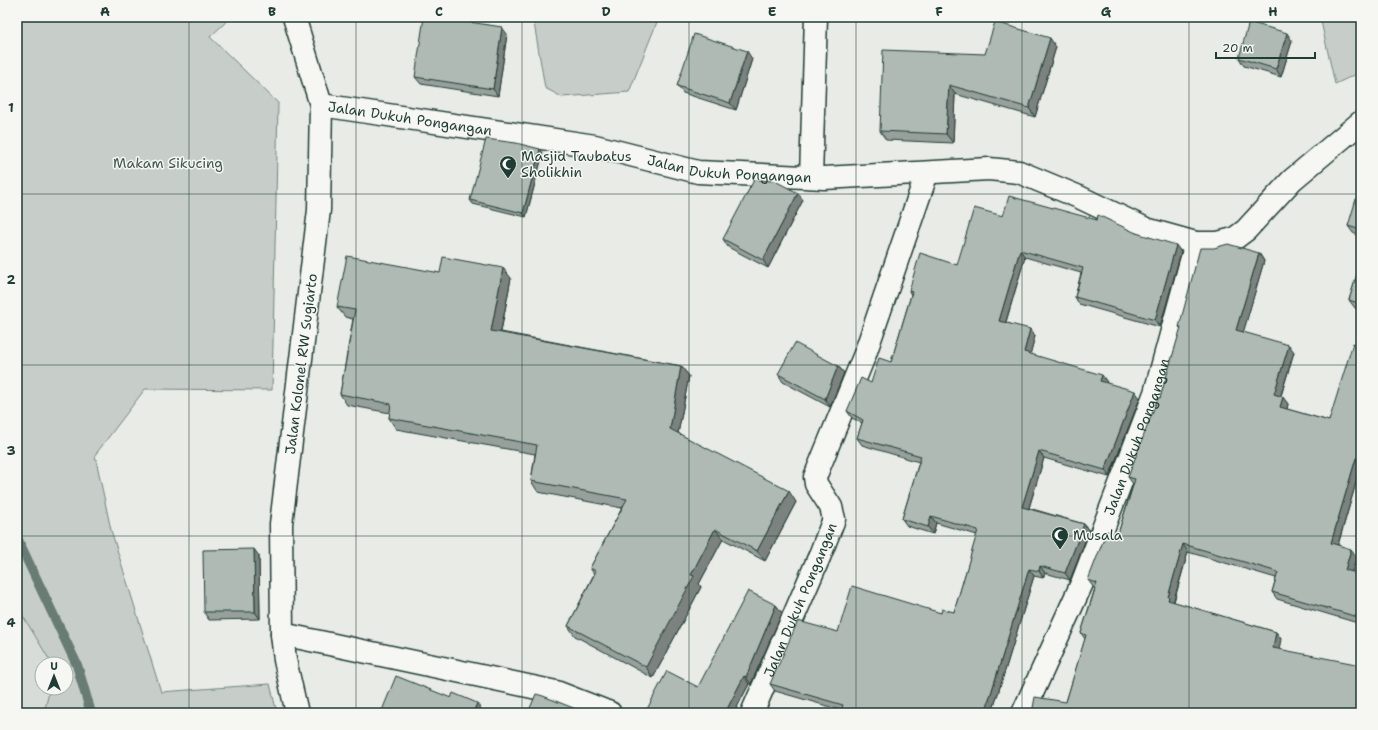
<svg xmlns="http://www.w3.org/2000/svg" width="1378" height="730" viewBox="0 0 1378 730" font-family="'Shantell Sans',sans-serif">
	<rect width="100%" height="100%" fill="#e9ebe7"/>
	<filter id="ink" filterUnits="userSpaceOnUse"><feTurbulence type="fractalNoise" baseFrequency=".025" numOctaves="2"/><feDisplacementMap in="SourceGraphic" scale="8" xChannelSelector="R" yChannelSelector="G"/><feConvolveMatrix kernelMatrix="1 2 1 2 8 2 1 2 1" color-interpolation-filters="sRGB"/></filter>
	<g filter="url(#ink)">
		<path fill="#d8dcd8" d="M 17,606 L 52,664 L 42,664 L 42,688 L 50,688 L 44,713 L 17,713 Z"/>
		<path fill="#c7cec9" stroke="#73867e" d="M 17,17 L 231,17 L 210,37 L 278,103 L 272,390 L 145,389 L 95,455 L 111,530 L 161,692 L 270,684 L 277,713 L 44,713 L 50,688 L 66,688 L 66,664 L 52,664 L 17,606 Z
			M 533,17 L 659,17 L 629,92 L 562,97 L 545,88 Z
			M 1320,17 L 1361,17 L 1361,72 L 1335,84 Z"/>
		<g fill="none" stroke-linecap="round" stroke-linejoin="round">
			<path stroke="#687c75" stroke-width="10" d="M 17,538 L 77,665 L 91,713"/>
			<g stroke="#1f3d34" stroke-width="25">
				<g id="street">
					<path id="s1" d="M 321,105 L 595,146 L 698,172 L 824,178 L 989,169 L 1019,172 L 1079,197 L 1146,229 L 1196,243 L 1218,243 L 1234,239 L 1246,230 L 1292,180 L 1361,122"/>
					<path d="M 811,177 L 816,17"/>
					<path d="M 282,634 L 556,692 L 610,713"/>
					<path id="s2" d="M 752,713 L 820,555 L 834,519 L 831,507 L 816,484 L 815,477 L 865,354 L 927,173"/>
					<path id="s3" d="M 1023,713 L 1083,581 L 1155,393 L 1196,243"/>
				</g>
			</g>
			<g stroke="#1f3d34" stroke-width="25">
				<path id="secondary" d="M 294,17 L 321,105 L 319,210 L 281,524 L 282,634 L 285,660 L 297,713"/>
			</g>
			<use href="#street" stroke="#f6f6f2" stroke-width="22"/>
			<use href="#secondary" stroke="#f6f6f2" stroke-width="22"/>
		</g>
		<path fill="#97a09c" stroke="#1f3d34" d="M 507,34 L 498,96 L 421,84 L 415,77 Z
			M 1292,41 L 1281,77 L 1244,66 L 1239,58 Z
			M 1056,47 L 1035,117 L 955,94 L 953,143 L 886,140 L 880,131 L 985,54 Z
			M 752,59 L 736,110 L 683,93 L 677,86 Z
			M 543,153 L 526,217 L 473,204 L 470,200 Z
			M 803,200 L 768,268 L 728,247 L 723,239 Z
			M 1361,200 L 1361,236 L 1353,233 L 1348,226 Z
			M 1003,216 L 1136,233 L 1181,252 L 1160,327 L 1079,304 L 1075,297 L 1081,273 L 1025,257 L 1006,322 L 1035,336 L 1030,354 L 1107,382 L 1106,383 L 1140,398 L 1109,477 L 1044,458 L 1029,508 L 1084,524 L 1089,531 L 1070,580 L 1045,573 L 1043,578 L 1034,576 L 992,713 L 843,713 L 841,710 L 775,691 L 770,684 L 838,632 L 941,613 L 954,612 L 977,535 L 936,523 L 933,534 L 907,526 L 902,519 L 919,462 L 862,445 L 857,438 L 862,423 L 852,418 L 847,411 L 871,383 L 891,362 L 911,295 L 909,291 L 957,265 Z
			M 1259,253 L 1264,261 L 1243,332 L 1294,352 L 1281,396 L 1288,404 L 1287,409 L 1329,421 L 1361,345 L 1361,466 L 1338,545 L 1357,557 L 1352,572 L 1361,574 L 1361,624 L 1277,599 L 1272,592 L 1276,578 L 1188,552 L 1174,602 L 1276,632 L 1281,639 L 1066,702 L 1085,639 L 1081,633 L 1095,588 L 1094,588 L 1088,580 L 1118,534 L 1133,484 L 1128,477 L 1160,398 L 1181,329 L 1179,327 Z
			M 1361,261 L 1361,310 L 1355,308 L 1349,300 Z
			M 440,273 L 511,278 L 501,332 L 681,366 L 689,376 L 678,433 L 796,502 L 765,561 L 723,539 L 699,584 L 701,587 L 653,678 L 575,636 L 568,626 L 594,574 L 590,568 L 622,508 L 538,492 L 531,481 L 535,454 L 396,429 L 389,418 L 390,413 L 347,405 L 340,394 L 353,319 L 345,317 L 337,307 Z
			M 838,366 L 844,373 L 830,407 L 783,382 L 778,374 Z
			M 259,556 L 260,619 L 209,620 L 204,612 Z
			M 776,605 L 782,613 L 751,684 L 749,684 L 734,713 L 698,687 Z"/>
		<path fill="#7b827f" stroke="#1f3d34" d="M 502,27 L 507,34 L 498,96 L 493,89 Z
			M 1287,33 L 1292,41 L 1281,77 L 1276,69 Z
			M 1050,38 L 1056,47 L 1035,117 L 1029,108 Z
			M 747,51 L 752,59 L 736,110 L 730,103 Z
			M 949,85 L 955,94 L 953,143 L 946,134 Z
			M 540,149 L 543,153 L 526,217 L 523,213 Z
			M 798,193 L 803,200 L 768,268 L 763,260 Z
			M 1176,245 L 1181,252 L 1160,327 L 1155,320 Z
			M 1020,250 L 1025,257 L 1004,328 L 999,321 Z
			M 1259,253 L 1264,261 L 1242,337 L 1236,330 Z
			M 503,268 L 511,278 L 499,341 L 491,331 Z
			M 1030,329 L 1035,336 L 1029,359 L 1024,352 Z
			M 1289,345 L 1294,352 L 1279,401 L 1274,394 Z
			M 681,366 L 689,376 L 677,439 L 670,429 Z
			M 838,366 L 844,373 L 830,407 L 825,399 Z
			M 1102,375 L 1107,382 L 1105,388 L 1100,381 Z
			M 1135,391 L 1140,398 L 1109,477 L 1105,470 Z
			M 1283,397 L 1288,404 L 1286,414 L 1280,407 Z
			M 1039,451 L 1044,458 L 1027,514 L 1022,507 Z
			M 1356,458 L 1361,466 L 1336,551 L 1331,543 Z
			M 789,491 L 796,502 L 765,561 L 757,551 Z
			M 931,516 L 936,523 L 933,534 L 928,527 Z
			M 1084,524 L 1089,531 L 1070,580 L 1065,573 Z
			M 715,529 L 723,539 L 699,584 L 701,587 L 653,678 L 646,667 L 691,575 Z
			M 1183,544 L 1188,552 L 1173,603 L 1168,600 L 1168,597 Z
			M 254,549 L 259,556 L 260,619 L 255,612 Z
			M 1351,549 L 1357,557 L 1350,577 L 1345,570 Z
			M 1040,566 L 1045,573 L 1043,578 L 1039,571 Z
			M 1029,569 L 1034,576 L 992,713 L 985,713 Z
			M 776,605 L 782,613 L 751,684 L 746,677 Z
			M 1276,632 L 1281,639 L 1278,656 L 1273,648 Z
			M 744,676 L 749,684 L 734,713 L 725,713 Z
			M 477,703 L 482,711 L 481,713 L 473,713 Z"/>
		<path fill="#b0bab5" stroke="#1f3d34" d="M 424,17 L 436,17 L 502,27 L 493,89 L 415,77 Z
			M 995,22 L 1050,38 L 1029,108 L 949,85 L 946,134 L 880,131 L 883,50 L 985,54 Z
			M 1249,22 L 1287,33 L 1276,69 L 1239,58 Z
			M 694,34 L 747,51 L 730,103 L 677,86 Z
			M 486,139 L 516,143 L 540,149 L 523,213 L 470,200 Z
			M 754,180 L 775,181 L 798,193 L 763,260 L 723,239 Z
			M 1009,196 L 1097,220 L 1098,215 L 1136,233 L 1176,245 L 1155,320 L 1075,297 L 1083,268 L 1020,250 L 999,321 L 1030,329 L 1024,352 L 1102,375 L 1100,381 L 1135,391 L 1105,470 L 1039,451 L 1022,507 L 1084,524 L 1065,573 L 1040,566 L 1039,571 L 1029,569 L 985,713 L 848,713 L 841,711 L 843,705 L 770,684 L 798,621 L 838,632 L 852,586 L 941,613 L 942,609 L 954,612 L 978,530 L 931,516 L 928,527 L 902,519 L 921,456 L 857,438 L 863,420 L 847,411 L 861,378 L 871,383 L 879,358 L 891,362 L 912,292 L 909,291 L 920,253 L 957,265 L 974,208 L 1003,216 Z
			M 1356,199 L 1361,200 L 1361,230 L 1348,226 Z
			M 1228,244 L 1259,253 L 1236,330 L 1289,345 L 1274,394 L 1283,397 L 1280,407 L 1329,421 L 1353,343 L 1361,345 L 1361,460 L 1356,458 L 1331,543 L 1351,549 L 1345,570 L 1361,574 L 1361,618 L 1272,592 L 1278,572 L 1183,544 L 1168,597 L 1169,597 L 1168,600 L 1276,632 L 1273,648 L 1361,665 L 1361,713 L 1032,713 L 1035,697 L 1066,702 L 1086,635 L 1081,633 L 1097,583 L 1088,580 L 1107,531 L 1118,534 L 1135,479 L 1128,477 L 1158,398 L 1160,398 L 1181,327 L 1179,327 L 1200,248 L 1214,248 Z
			M 347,256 L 440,273 L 443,257 L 503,268 L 491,331 L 681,366 L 670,429 L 789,491 L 757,551 L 715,529 L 691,575 L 694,576 L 646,667 L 568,626 L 596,571 L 590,568 L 627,499 L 531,481 L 537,445 L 389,418 L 391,404 L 340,394 L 355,310 L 337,307 Z
			M 1361,261 L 1361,304 L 1349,300 Z
			M 795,343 L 838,366 L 825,399 L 778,374 Z
			M 254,549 L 255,612 L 204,612 L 203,550 Z
			M 748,591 L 776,605 L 746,677 L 744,676 L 725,713 L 645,713 L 667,671 L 698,687 Z
			M 396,676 L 451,698 L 453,693 L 477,703 L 473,713 L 381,713 Z
			M 536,694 L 543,696 L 586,713 L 528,713 Z"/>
	</g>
	<path fill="none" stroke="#1f3d34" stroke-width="1" stroke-opacity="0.55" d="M 189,17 L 189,713M 356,17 L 356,713M 522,17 L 522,713M 689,17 L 689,713M 856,17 L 856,713M 1022,17 L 1022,713M 1189,17 L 1189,713M 17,194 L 1361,194M 17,365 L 1361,365M 17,536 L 1361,536"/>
	<defs>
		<g id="mosque-pin" transform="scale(0.9)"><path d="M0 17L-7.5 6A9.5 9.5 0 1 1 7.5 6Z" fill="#1f3d34" stroke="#f6f6f2"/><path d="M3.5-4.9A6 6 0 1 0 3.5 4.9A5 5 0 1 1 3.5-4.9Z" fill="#fff"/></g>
	</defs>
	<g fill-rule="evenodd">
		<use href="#mosque-pin" x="508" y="164"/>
		<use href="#mosque-pin" x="1060" y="535"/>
	</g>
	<g text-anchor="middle" stroke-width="3" stroke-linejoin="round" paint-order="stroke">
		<g font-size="14" fill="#1f3d34" stroke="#f6f6f2">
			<text dy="5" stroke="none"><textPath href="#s1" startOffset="90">Jalan Dukuh Pongangan</textPath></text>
			<text dy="5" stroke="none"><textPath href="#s1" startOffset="414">Jalan Dukuh Pongangan</textPath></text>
			<text transform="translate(301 364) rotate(-83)" y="5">Jalan Kolonel RW Sugiarto</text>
			<text dy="5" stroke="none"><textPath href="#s3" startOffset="299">Jalan Dukuh Pongangan</textPath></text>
			<text dy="5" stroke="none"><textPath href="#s2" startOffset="123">Jalan Dukuh Pongangan</textPath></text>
		</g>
		<g font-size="14" fill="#1f3d34" stroke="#f6f6f2" text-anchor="start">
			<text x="521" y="161">Masjid Taubatus<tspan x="521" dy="16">Sholikhin</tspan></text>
			<text x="1073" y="540">Musala</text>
		</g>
		<g font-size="14" fill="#415a52" stroke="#f6f6f2">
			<text x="168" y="168">Makam Sikucing</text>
		</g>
	</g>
	<rect width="1378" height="730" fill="none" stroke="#f6f6f2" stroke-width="44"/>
	<g transform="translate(54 676)"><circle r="19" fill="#f6f6f2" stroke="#a0aca6"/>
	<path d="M0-3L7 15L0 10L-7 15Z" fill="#1f3d34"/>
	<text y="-6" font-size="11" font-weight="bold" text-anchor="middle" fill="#1f3d34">U</text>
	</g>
	<path d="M1216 52v6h99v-6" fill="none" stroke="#1f3d34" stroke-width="2"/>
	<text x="1222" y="52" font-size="12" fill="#1f3d34" stroke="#f6f6f2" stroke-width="3" paint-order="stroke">20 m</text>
	<rect x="22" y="22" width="1334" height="686" fill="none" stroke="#1f3d34" stroke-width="1.5"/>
	<g font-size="13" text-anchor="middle" font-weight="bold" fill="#1f3d34">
		<text x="105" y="16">A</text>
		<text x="272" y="16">B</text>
		<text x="439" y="16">C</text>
		<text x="606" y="16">D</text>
		<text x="772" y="16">E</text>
		<text x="939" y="16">F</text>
		<text x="1106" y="16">G</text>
		<text x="1273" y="16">H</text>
		<text x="11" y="112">1</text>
		<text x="11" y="284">2</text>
		<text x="11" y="455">3</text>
		<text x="11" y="627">4</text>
	</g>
</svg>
